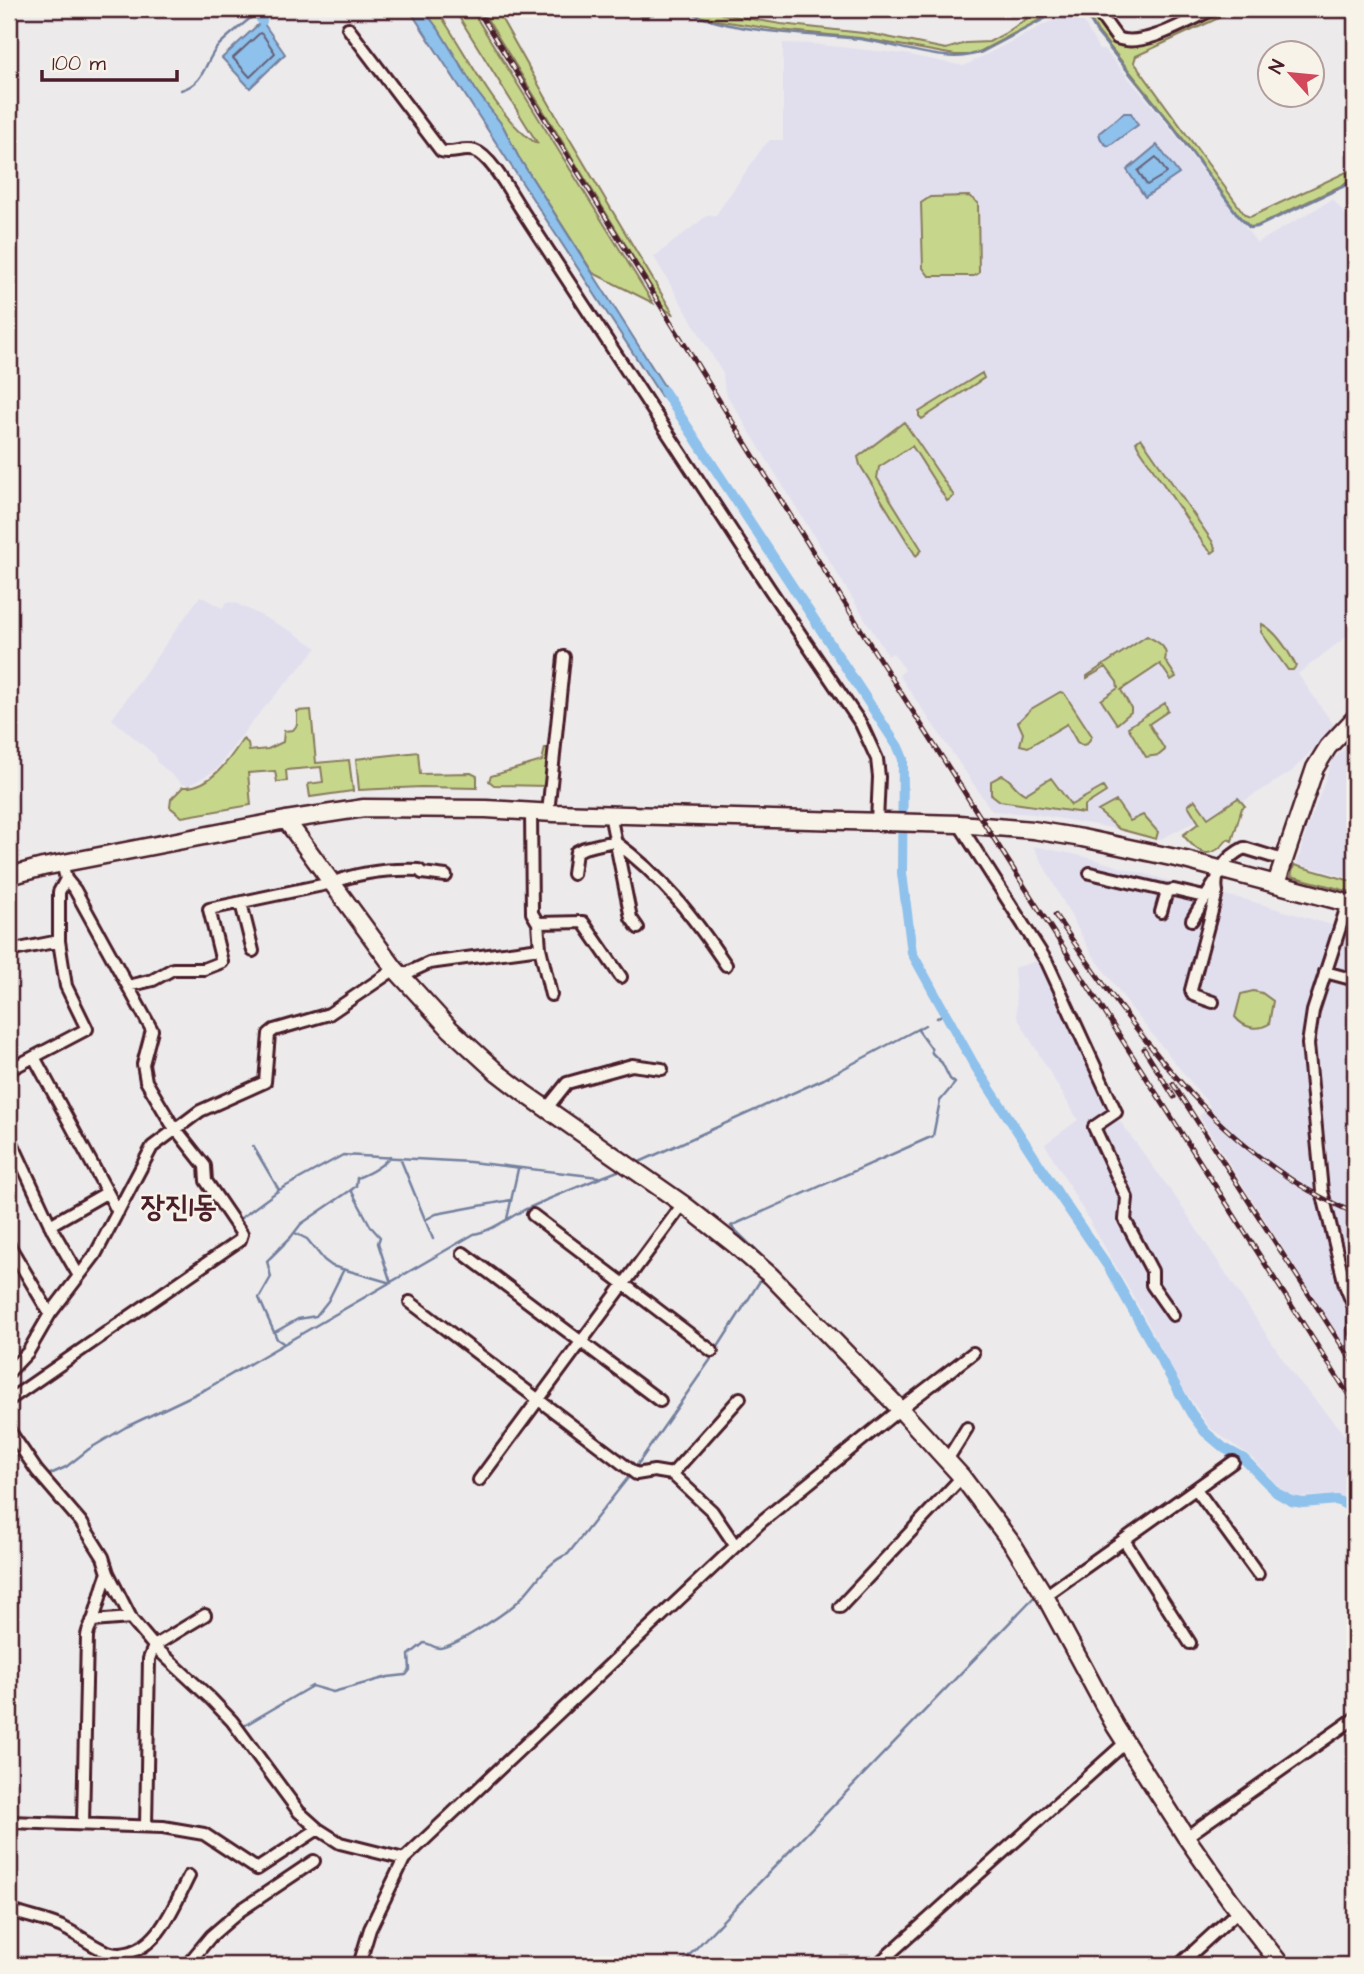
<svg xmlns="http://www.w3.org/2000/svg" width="1364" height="1974" viewBox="0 0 1364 1974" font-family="'Architects Daughter','Poor Story',sans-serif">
	<rect width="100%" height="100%" fill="#edeaeb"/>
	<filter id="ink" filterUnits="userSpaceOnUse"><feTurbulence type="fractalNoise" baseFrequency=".0143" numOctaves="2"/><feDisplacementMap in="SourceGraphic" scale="14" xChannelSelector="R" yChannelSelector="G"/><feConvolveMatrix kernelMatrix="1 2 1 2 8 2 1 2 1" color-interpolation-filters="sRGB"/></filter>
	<g filter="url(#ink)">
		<path fill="#e1dfee" d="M 1074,9 L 1077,9 L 1099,50 L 1105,50 L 1163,119 L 1257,243 L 1333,199 L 1355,228 L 1355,514 L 1350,520 L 1355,529 L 1355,630 L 1298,674 L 1335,727 L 1291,772 L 1239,804 L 1196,821 L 1159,840 L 1117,829 L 1034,814 L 992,811 L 899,675 L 905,670 L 893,653 L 888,656 L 725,392 L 723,374 L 654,257 L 709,214 L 715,216 L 763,147 L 770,140 L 783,140 L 783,43 L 812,44 L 904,54 L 964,66 Z
			M 200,596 L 222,608 L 227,602 L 236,603 L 291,631 L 317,648 L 251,723 L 216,770 L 190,785 L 182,784 L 156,761 L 156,756 L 112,719 Z
			M 1355,739 L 1355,879 L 1297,864 L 1307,829 L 1333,759 Z
			M 1033,846 L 1078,855 L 1198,889 L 1247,900 L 1345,929 L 1348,923 L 1355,925 L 1355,1356 L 1338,1335 L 1199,1116 L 1210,1106 L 1132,1009 L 1090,951 Z
			M 1040,960 L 1056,1003 L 1108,1105 L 1174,1195 L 1292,1373 L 1355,1447 L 1355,1504 L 1335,1495 L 1299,1497 L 1286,1494 L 1250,1456 L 1210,1428 L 1180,1384 L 1138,1305 L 1045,1144 L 1078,1120 L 1017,1017 L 1014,968 Z"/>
		<path fill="#c6d78c" stroke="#887b5c" stroke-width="2" d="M 423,9 L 436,9 C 464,47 497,121 538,144 L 454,9 L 471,9 L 653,303 L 593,273 L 518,156 L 503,126 L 477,92 L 439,30 Z
			M 481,9 L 496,9 L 559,121 L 674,315 L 665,309 Z
			M 688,9 L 712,9 L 722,14 L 781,24 L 872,34 L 946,49 L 966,43 L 989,42 L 1004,34 L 1041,9 L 1060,9 L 981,51 L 970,55 L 955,55 L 860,38 L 779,30 L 715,20 L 698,16 Z
			M 1085,9 L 1091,9 C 1097,18 1103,34 1111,41 C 1133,58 1193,17 1217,10 C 1224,8 1232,9 1238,9 L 1136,56 L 1134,62 L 1245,215 L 1250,217 L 1355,168 L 1355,179 L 1257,226 L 1250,227 L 1240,217 L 1173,125 L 1098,32 Z
			M 969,196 L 978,203 L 979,273 L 974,276 L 929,276 L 923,268 L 921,203 L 930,197 Z
			M 982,373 L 984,378 L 922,419 L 919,416 L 919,412 Z
			M 904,422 L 954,496 L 947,501 L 912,446 L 879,467 L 877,478 L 922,550 L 916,556 L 860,465 L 858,457 Z
			M 1141,438 L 1212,541 L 1216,550 L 1212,553 L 1205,546 L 1139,448 L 1136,442 Z
			M 1262,624 C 1277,632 1288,650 1296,666 L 1293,670 L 1288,670 L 1261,632 Z
			M 1147,636 C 1157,642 1169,646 1165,660 L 1176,677 L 1171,680 L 1160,664 L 1121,690 L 1131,708 L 1131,712 L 1117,724 L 1101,700 L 1118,688 L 1117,682 L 1106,667 L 1087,678 L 1087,676 Z
			M 1060,692 L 1064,693 L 1092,736 L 1087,744 L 1082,745 L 1077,742 L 1067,724 L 1028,747 L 1020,745 L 1023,733 L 1018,722 L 1031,709 Z
			M 1165,703 L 1168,711 L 1149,724 L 1165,750 L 1159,755 L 1146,757 L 1128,727 Z
			M 311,710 L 316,763 L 349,760 L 353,791 L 310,797 L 308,784 L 323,782 L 321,767 L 286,770 L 287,781 L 277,782 L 275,771 L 248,773 L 251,805 L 182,817 L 170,807 L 171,799 L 183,787 C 210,789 230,759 243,739 L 248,743 L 249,751 L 268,749 L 283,742 L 284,731 L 293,730 L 297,725 L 297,711 Z
			M 545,748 L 551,748 L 546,786 L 494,785 L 489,781 L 491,776 L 542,761 Z
			M 418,752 L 420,774 L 471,773 L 477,776 L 477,788 L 421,787 L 359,790 L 356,759 Z
			M 1002,775 C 1013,780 1014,789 1025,794 L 1051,778 L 1071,805 L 1103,787 L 1106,792 L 1084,806 L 1084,813 L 1000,801 L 991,794 L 991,781 Z
			M 1238,798 L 1245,806 L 1242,808 L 1232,841 L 1228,839 C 1210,862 1199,854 1183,835 L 1199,823 L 1188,805 L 1195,800 L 1208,818 Z
			M 1116,801 L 1130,821 L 1143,815 L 1158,832 L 1156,839 L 1119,829 L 1098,811 Z
			M 1294,865 L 1355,882 L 1355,893 L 1291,876 Z
			M 1253,991 L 1262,993 L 1273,1001 L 1269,1024 C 1257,1031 1244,1028 1235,1017 L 1241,994 Z"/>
		<path fill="#8ec1eb" stroke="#73809e" stroke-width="2" d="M 409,9 L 423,9 L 439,30 L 477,92 L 503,126 L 518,156 L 675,403 L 661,396 Z
			M 262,21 L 285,54 L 250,88 L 222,58 Z
			M 1124,113 L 1131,113 L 1138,125 L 1109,146 C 1102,144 1100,139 1099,133 Z
			M 1157,145 L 1179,174 L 1145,197 L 1127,170 Z"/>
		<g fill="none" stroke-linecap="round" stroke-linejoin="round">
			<path stroke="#656078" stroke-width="2" d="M 260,33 L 263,35 L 275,53 L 250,77 L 233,58 Z
				M 1156,157 L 1167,173 L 1147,185 L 1138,171 Z"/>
			<path stroke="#73809e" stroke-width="2.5" d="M 630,9 L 642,17 L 648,17 L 657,9
				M 685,9 C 721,33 815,34 860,39 C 888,43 917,54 945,56 C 958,58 970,56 982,52 L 1063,9
				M 1083,9 L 1097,33 L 1172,126 L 1239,217 L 1250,228 L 1257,227 L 1355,181
				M 181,90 C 206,83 204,61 219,45 C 231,33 246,22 258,12
				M 937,1018 L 944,1013
				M 253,1146 L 279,1190
				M 400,1158 L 433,1239
				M 635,1164 L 824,1079 L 925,1025
				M 351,1190 L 371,1227 L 380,1237 L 378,1243 L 391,1283
				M 241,1218 L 279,1190 L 343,1155 L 470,1162 L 599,1177
				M 507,1219 L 518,1169
				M 425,1220 L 436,1214 L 511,1200
				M 295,1233 L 307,1239 L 324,1260 L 332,1266 L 391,1283
				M 773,1267 L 731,1226 L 933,1136 L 940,1101 L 955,1083 L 950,1079 L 942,1063 L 932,1053 L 931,1048 L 918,1030
				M 275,1332 L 298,1319 L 316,1316 L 328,1301 L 343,1271
				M 283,1343 L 277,1339 L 259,1298 L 271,1277 L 267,1261 L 291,1237 L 301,1224 L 351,1190 L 356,1186 L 357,1178 C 370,1173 382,1167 390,1156
				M 716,1350 L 760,1281
				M 635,1468 L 713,1356
				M 46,1476 L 66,1467 L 89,1449 L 126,1427 L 206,1389 L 474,1234 C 492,1231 508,1218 524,1210 C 557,1195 589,1182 623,1169
				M 1049,1587 L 1221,1464 L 1232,1452
				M 242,1727 L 312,1686 L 333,1692 L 388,1677 L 406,1675 L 410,1670 L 409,1655 L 424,1643 C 429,1643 434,1648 439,1648 C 453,1648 502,1615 514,1605 C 533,1589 544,1563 568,1554 L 631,1474
				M 680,1965 L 1035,1596"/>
			<path stroke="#8ec1eb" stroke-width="10" d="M 262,9 L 258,12 L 262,21
				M 664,391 L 898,747 L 903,759 L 902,873 L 912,953 L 973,1063 L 1059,1195 L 1109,1268 L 1191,1413 L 1205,1432 L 1224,1448 L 1244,1459 L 1277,1493 L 1291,1501 L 1303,1503 L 1337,1500 L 1355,1510"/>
			<g stroke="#4a1f2b" stroke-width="16">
				<path id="street" d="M 1096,9 L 1117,38 C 1143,49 1189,20 1214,9
					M 348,28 L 441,151 C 452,155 463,147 475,151 C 491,156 511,194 521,209 L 769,588 L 861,724 L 877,759 L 879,777 L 877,822
					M 531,812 L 532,913 L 538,923 L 583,922 L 621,977
					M 548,813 L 564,657
					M 610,814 L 631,918 L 638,928
					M 959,824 L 1047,962 L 1116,1112 L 1094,1127 L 1127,1198 L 1125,1220 L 1152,1271 L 1152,1285 L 1173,1315
					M 1090,873 L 1167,891
					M 573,874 L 576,852 L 584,848 L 614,841 C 662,876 693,916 726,965
					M 241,903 L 253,951
					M 1348,903 L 1313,1011 L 1308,1044 L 1322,1191 L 1345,1285 L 1354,1307 L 1355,1335
					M 1161,912 L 1167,891 L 1174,890 L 1204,897
					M 1192,920 L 1215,882
					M 538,923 L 540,948 L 551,995
					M 59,941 L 59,892 L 66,879
					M 9,951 L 59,941 L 66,986 L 87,1029 L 9,1070
					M 1325,972 L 1355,980
					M 401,976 L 429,963 L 540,948
					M 128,986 L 153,980 L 173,969 L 204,969 L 222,962 L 209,909 L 332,883 C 359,872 390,869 419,870 L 422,873 L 446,876
					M 1213,1002 L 1193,995 L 1191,990 L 1217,892 C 1213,872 1228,856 1244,848 L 1283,860
					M 34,1057 L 118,1212
					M 547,1108 L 567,1083 L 632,1065 L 662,1069
					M 9,1136 L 53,1231 L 79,1276
					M 533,1215 L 712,1351
					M 50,1225 L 106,1193
					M 9,1245 L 50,1314
					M 463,1253 L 660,1401
					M 410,1302 L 636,1474 L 654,1471 L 672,1474 L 712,1511 L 735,1545
					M 9,1372 L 28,1352 L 50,1314 L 95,1255 L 152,1147 L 200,1111 L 265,1082 L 269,1034 L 274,1030 L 329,1014 L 395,969
					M 9,1400 L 240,1240 L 242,1234 L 206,1181 L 205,1166 L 171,1123 L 146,1081 L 143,1064 L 152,1030 L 75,890 L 66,879 L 62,863
					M 9,1430 L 37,1471 L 81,1522 L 103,1557 L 108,1573 L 132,1620 L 154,1646 L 210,1698 L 232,1721 L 299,1812 L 318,1829 L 340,1843 L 404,1859 L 762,1521 L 900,1409 L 973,1353
					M 947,1460 L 967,1428
					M 672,1474 L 740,1398
					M 479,1480 L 683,1204
					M 1196,1489 L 1258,1574
					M 1124,1540 L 1190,1643
					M 1045,1596 L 1233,1462
					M 840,1607 L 962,1477
					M 92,1621 L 131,1618
					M 9,1822 L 163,1827 L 204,1834 L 257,1869 L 318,1829
					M 83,1823 L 87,1636 C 88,1627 93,1623 95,1614 C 100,1600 102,1586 108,1573
					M 146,1826 L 149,1659 L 154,1646 L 205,1615
					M 1186,1837 L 1355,1718
					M 9,1910 C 27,1917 49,1920 66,1929 C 81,1936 103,1955 120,1954 C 159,1951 174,1905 189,1876
					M 187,1965 L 211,1936 L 241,1910 L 314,1861
					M 359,1965 L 370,1929 L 404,1859
					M 877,1965 L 1125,1743
					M 1179,1965 L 1238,1911"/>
			</g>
			<g stroke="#4a1f2b" stroke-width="21">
				<path id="secondary" d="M 286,820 L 395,969 L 450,1029 L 498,1073 L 524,1093 L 683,1204 L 734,1244 L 771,1276 L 900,1409 L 962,1477 L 1014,1546 L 1045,1596 L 1115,1726 L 1186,1837 L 1231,1901 L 1281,1965
					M 9,876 L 43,867 L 286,820 L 364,808 L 486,809 L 554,813 L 959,824 L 1033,830 L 1082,838 L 1185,860 L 1355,905
					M 1276,884 L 1315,768 L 1328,747 L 1355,718"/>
			</g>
			<use href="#street" stroke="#f7f3e8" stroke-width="10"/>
			<use href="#secondary" stroke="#f7f3e8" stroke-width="16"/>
			<g stroke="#4a1f2b" stroke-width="5">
				<path id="rail" d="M 477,9 L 873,649 L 1355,1405
					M 1055,915 C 1135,1030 1220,1158 1355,1213
					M 1144,1049 L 1174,1097
					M 1173,1084 L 1355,1366"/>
			</g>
			<use href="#rail" stroke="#f7f3e8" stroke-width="2.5" stroke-dasharray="8" stroke-linecap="butt"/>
		</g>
	</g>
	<g text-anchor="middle" stroke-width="5" stroke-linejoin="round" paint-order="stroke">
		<g font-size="30" font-weight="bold" fill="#4a1f2b" stroke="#f7f3e8">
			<text x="179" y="1216">장진1동</text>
		</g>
	</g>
	<rect width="1364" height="1974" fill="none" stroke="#f7f3e8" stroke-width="35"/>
	<rect x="18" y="18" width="1329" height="1939" fill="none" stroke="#4a1f2b" stroke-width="2.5" filter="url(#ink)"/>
	<g transform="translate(1291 74) rotate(297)"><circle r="33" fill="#f7f3e8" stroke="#b29e9c" stroke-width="2"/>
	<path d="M0-5L12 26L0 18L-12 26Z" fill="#d1495b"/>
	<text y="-10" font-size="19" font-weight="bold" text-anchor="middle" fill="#4a1f2b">N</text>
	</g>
	<path d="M42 70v10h135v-10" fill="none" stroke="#4a1f2b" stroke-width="3.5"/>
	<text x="52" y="70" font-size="21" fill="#4a1f2b" stroke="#f7f3e8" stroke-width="5" paint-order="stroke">100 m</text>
</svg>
